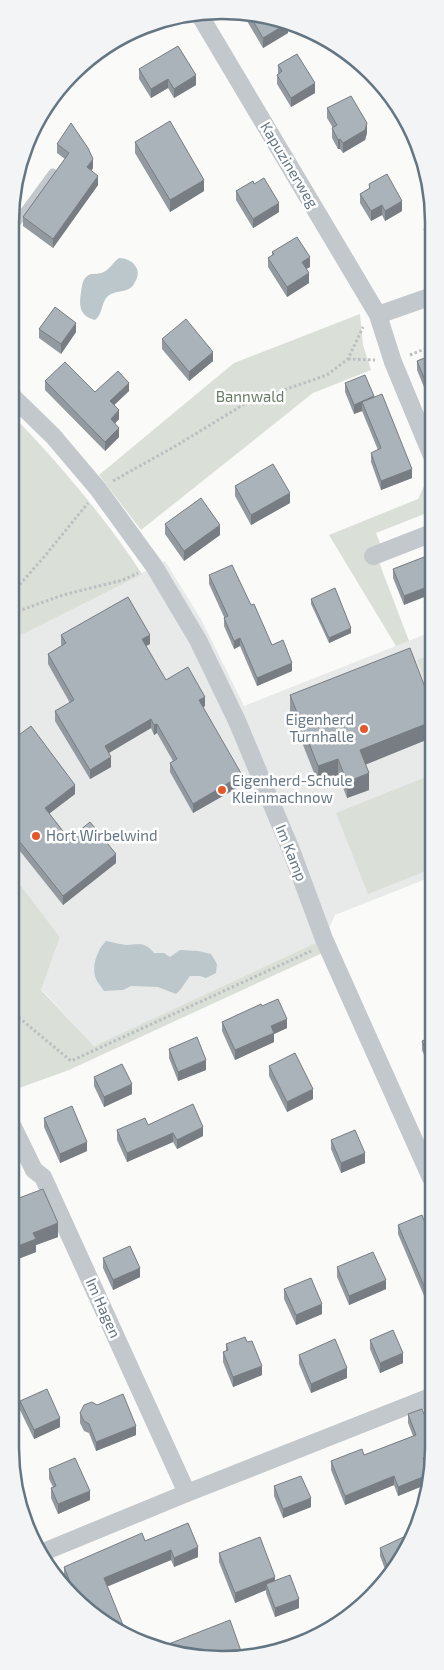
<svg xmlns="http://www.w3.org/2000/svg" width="444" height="1670" viewBox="0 0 444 1670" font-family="'Exo 2',sans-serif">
	<rect width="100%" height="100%" fill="#fafaf8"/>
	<path fill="#e8e9e9" d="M 165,561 L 202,621 L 244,706 L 431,632 L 431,877 L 335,915 L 324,939 L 94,1046 L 41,989 L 60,937 L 12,874 L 13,639 Z"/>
	<path fill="#dadfd7" d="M 360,314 L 363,345 L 371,370 L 313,393 L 141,530 L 99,475 L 234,363 Z
		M 13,416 C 58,462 107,520 142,574 L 13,639 Z
		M 429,475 L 432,482 L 432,511 L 376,533 L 381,546 L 374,549 L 409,641 L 396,646 L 329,535 L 418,499 Z
		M 431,654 L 431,696 L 417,660 Z
		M 431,775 L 431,869 L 368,894 L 336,813 Z
		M 12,874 L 60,937 L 41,990 L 94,1046 L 324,939 L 329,950 L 69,1070 L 11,1091 Z"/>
	<path fill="#bbc7cb" d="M 119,258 C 125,258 133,261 136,267 C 139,272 138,277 135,282 C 130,294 117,289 108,296 C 101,302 103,314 95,320 C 79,316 79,306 81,292 C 82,287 82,281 86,277 C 91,272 95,275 101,273 C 109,271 112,263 119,258 Z
		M 106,941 C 112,942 123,945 127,945 C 139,944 146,942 154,953 L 164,953 L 170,957 L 180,950 L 198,951 L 211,954 L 217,964 L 216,973 L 206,978 L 200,976 L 190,976 C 185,982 182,989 176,994 L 158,987 L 131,986 L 123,990 L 104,991 C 101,986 96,981 95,976 C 92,964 98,949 106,941 Z"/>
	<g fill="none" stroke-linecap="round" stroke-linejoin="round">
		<path stroke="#bbbfc2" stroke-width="3" stroke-dasharray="2.5 2.5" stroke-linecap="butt" d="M 410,355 L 432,346
			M 348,359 L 375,360
			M 113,481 L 179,444 L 246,403 L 327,375 L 348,359 L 363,327
			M 13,592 L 44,557 L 88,503
			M 13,613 L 63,595 L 123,580 L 138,573
			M 12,927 L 15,923 L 12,919
			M 11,1011 L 71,1061 L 311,951"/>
		<path stroke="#c3c8cc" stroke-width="9" d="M 14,226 L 53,173"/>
		<path stroke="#c3c8cc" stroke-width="18" d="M 199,14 L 378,315 L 393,362 L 432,456
			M 378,315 L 432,296
			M 13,397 L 53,436 L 98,489 L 154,566 L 198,640 L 237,721 L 291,850 L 324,939 L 431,1178
			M 373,556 L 432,533
			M 13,1127 L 34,1170 L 43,1177 L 187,1493
			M 41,1553 L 187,1493 L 430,1397"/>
	</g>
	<path fill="#929a9f" d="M 247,14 L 263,14 L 288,33 L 263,48 L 247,21 Z
		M 278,65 L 315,93 L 291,107 L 277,84 L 277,75 L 278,74 Z
		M 139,69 L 196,85 L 174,98 L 168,88 L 151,98 L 139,79 Z
		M 327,108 L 367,133 L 365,140 L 343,153 L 340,149 L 338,149 L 332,138 L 332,128 L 333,128 L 327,118 Z
		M 135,142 L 204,191 L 170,212 L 135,153 Z
		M 57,144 L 93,168 L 91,171 L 98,185 L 53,248 L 23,226 L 23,217 L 65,159 L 57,153 Z
		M 254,184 L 279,212 L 253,228 L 236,200 L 236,191 Z
		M 369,184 L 402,211 L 385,221 L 382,215 L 371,221 L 360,203 L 360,194 L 369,189 Z
		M 432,225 L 432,259 L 424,238 L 424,229 Z
		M 272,252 L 310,267 L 306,269 L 309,283 L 287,297 L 268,267 L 268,258 L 272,255 Z
		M 39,329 L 76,332 L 61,354 L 39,338 Z
		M 162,339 L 213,361 L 189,381 L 162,349 Z
		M 432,355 L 428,397 L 417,370 L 417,361 Z
		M 45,381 L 95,392 L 129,391 L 114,405 L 119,419 L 115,423 L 119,437 L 105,451 L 45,390 Z
		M 345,383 L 374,396 L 412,478 L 381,490 L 371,462 L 371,453 L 378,450 L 362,411 L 354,414 L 345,392 Z
		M 235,486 L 290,503 L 251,525 L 235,496 Z
		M 165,524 L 220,535 L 184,561 L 165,534 Z
		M 432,554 L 404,605 L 393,578 L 393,569 Z
		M 209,575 L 251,605 L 272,645 L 292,671 L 257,686 L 240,646 L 234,649 L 224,626 L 224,617 L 209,584 Z
		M 311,599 L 351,633 L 329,643 L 311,604 Z
		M 61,635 L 150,644 L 146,646 L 166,680 L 205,706 L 203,707 L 242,785 L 193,813 L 170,772 L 170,763 L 173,761 L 157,733 L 154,735 L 151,728 L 109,753 L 111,767 L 90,779 L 55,721 L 55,711 L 70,703 L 48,664 L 48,654 L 62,646 L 61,644 Z
		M 290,695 L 431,703 L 431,738 L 365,764 L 369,790 L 347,798 L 338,775 L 318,783 L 290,712 Z
		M 12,740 L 75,794 L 49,813 L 69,839 L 116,863 L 63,905 L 12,841 Z
		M 262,1006 L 287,1028 L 274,1034 L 274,1042 L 235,1060 L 222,1031 L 222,1022 Z
		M 431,1037 L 431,1072 L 422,1050 L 422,1041 Z
		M 169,1049 L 206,1070 L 178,1081 L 169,1058 Z
		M 269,1066 L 313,1099 L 287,1112 L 269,1076 Z
		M 94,1077 L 132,1094 L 104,1107 L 94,1086 Z
		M 44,1118 L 87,1151 L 60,1163 L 44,1127 Z
		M 148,1125 L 203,1136 L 177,1149 L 173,1142 L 127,1162 L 117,1140 L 117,1130 Z
		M 331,1140 L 365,1163 L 341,1173 L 331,1149 Z
		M 11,1201 L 58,1237 L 36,1245 L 36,1252 L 13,1261 L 11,1254 Z
		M 398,1225 L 430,1236 L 430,1310 L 398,1234 Z
		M 103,1258 L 140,1277 L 113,1290 L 103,1268 Z
		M 337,1267 L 386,1289 L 349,1305 L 337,1277 Z
		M 284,1289 L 322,1314 L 296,1325 L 284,1299 Z
		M 370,1340 L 403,1363 L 380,1373 L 370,1349 Z
		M 226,1344 L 262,1375 L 233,1387 L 223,1362 L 223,1352 L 226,1351 Z
		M 299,1355 L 347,1378 L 311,1393 L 299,1364 Z
		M 20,1401 L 60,1427 L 34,1439 L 20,1410 Z
		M 80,1413 L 136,1435 L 96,1451 L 89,1433 L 84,1431 L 80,1423 Z
		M 408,1414 L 426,1419 L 430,1417 L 430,1464 L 426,1466 L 430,1483 L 398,1496 L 394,1485 L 345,1505 L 331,1470 L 331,1461 L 364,1455 L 413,1436 L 408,1423 Z
		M 49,1469 L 90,1500 L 58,1514 L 51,1498 L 51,1488 L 53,1487 L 49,1479 Z
		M 274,1486 L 311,1507 L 283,1518 L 274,1496 Z
		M 145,1541 L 198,1557 L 174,1567 L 171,1560 L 107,1586 L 125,1636 L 71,1594 L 64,1576 L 64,1567 Z
		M 380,1548 L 398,1566 L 388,1577 L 380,1556 Z
		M 219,1553 L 275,1580 L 299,1608 L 275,1617 L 266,1593 L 266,1590 L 235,1603 L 219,1562 Z"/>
	<path fill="#777d82" d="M 162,22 L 162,25 L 149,33 L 149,27 Z
		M 288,23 L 288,33 L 263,48 L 263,38 Z
		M 196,75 L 196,85 L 174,98 L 174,89 Z
		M 168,79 L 168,88 L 151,98 L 151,89 Z
		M 315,83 L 315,93 L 291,107 L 291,98 Z
		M 367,123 L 367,133 L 365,140 L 343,153 L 343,143 Z
		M 340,139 L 340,149 L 338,149 L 338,140 Z
		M 93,159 L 93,168 L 87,176 L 87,167 Z
		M 98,176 L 98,185 L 53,248 L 53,239 Z
		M 204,180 L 204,191 L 170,212 L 170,200 Z
		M 402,201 L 402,211 L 385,221 L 385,211 Z
		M 279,203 L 279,212 L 253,228 L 253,219 Z
		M 382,205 L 382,215 L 371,221 L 371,211 Z
		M 310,257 L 310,267 L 302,271 L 302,262 Z
		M 309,273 L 309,283 L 287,297 L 287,287 Z
		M 18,304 L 18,310 L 14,316 L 14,309 Z
		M 76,323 L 76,332 L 61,354 L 61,344 Z
		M 213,352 L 213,361 L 189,381 L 189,372 Z
		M 129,383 L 129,391 L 110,409 L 110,401 Z
		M 432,386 L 432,395 L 428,397 L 428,387 Z
		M 374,396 L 362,402 L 362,411 L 354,414 L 354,405 Z
		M 119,410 L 119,419 L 111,428 L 111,419 Z
		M 119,428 L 119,437 L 105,451 L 105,442 Z
		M 412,469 L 412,478 L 381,490 L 381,481 Z
		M 290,493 L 290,503 L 251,525 L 251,515 Z
		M 220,525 L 220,535 L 184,561 L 184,551 Z
		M 432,585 L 432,594 L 404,605 L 404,596 Z
		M 351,628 L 351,633 L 329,643 L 329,638 Z
		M 150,635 L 150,644 L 142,648 L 142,639 Z
		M 240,638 L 240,646 L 234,649 L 234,641 Z
		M 292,663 L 292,671 L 257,686 L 257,678 Z
		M 205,697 L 205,706 L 199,710 L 199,700 Z
		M 151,719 L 151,728 L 105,755 L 105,746 Z
		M 431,722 L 431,738 L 360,767 L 360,750 Z
		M 157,724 L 157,733 L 154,735 L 154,725 Z
		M 111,757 L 111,767 L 90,779 L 90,770 Z
		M 338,759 L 338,775 L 318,783 L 318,766 Z
		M 369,773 L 369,790 L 347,798 L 347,782 Z
		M 242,775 L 242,785 L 193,813 L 193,804 Z
		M 75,785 L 75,794 L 45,817 L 45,808 Z
		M 116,854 L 116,863 L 63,905 L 63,896 Z
		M 287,1019 L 287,1028 L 274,1034 L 274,1042 L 235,1060 L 235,1050 L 271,1026 Z
		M 206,1060 L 206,1070 L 178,1081 L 178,1072 Z
		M 132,1084 L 132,1094 L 104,1107 L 104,1097 Z
		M 313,1089 L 313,1099 L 287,1112 L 287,1102 Z
		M 203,1127 L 203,1136 L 177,1149 L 177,1140 Z
		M 173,1133 L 173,1142 L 127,1162 L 127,1153 Z
		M 87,1142 L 87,1151 L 60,1163 L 60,1154 Z
		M 365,1153 L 365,1163 L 341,1173 L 341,1163 Z
		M 58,1223 L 58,1237 L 36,1245 L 36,1252 L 13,1261 L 13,1248 L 33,1233 Z
		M 140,1268 L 140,1277 L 113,1290 L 113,1280 Z
		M 386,1280 L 386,1289 L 349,1305 L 349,1296 Z
		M 322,1304 L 322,1314 L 296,1325 L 296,1315 Z
		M 403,1353 L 403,1363 L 380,1373 L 380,1363 Z
		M 262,1366 L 262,1375 L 233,1387 L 233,1377 Z
		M 347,1368 L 347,1378 L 311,1393 L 311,1384 Z
		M 60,1418 L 60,1427 L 34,1439 L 34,1430 Z
		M 136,1426 L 136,1435 L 96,1451 L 96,1442 Z
		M 430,1455 L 430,1464 L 423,1467 L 423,1458 Z
		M 430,1474 L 430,1483 L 398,1496 L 398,1487 Z
		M 394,1476 L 394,1485 L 345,1505 L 345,1496 Z
		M 90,1491 L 90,1500 L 58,1514 L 58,1504 Z
		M 311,1498 L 311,1507 L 283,1518 L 283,1509 Z
		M 198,1547 L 198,1557 L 174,1567 L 174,1558 Z
		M 171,1550 L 171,1560 L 104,1588 L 104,1578 Z
		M 275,1577 L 275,1586 L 266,1584 L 266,1590 L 235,1603 L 235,1593 Z
		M 299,1599 L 299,1608 L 275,1617 L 275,1608 Z
		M 125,1630 L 125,1636 L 120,1632 Z"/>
	<path fill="#aab3b9" stroke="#777d82" d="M 249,14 L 263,14 L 288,23 L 263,38 Z
		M 178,46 L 196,75 L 174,89 L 168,79 L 151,89 L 139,69 Z
		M 297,54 L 315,83 L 291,98 L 277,75 L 282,71 L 278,65 Z
		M 351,96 L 367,123 L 365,130 L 343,143 L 340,139 L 338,140 L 332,128 L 337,125 L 327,108 Z
		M 170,121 L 204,180 L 170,200 L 135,142 Z
		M 71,123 L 88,148 L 93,159 L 87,167 L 98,176 L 53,239 L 23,217 L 69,153 L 57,144 Z
		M 387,174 L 402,201 L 385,211 L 382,205 L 371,211 L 360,194 L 370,188 L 369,184 Z
		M 264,178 L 279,203 L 253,219 L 236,191 L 253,181 L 254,184 Z
		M 432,225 L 432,250 L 424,229 Z
		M 297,237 L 310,257 L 302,262 L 309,273 L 287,287 L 268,258 L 274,254 L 272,252 Z
		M 14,300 L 18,304 L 14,309 Z
		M 55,307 L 76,323 L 61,344 L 39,329 Z
		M 186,319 L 213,352 L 189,372 L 162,339 Z
		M 432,355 L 432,386 L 428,387 L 417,361 Z
		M 65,362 L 95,392 L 118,371 L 129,383 L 110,401 L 119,410 L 111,419 L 119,428 L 105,442 L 45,381 Z
		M 365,375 L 374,396 L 354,405 L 345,383 Z
		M 382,394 L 412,469 L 381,481 L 371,453 L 381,448 L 362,402 Z
		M 273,464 L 290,493 L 251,515 L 235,486 Z
		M 201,498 L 220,525 L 184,551 L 165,524 Z
		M 432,554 L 432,585 L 404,596 L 393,569 Z
		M 232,565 L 251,605 L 254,604 L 272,645 L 283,640 L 292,663 L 257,678 L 240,638 L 234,641 L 224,618 L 228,616 L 209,575 Z
		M 335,588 L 351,628 L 329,638 L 311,599 Z
		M 128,597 L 150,635 L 142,639 L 166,680 L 188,667 L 205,697 L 199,700 L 242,775 L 193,804 L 170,763 L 177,759 L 157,724 L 154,725 L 151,719 L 105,746 L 111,757 L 90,770 L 55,711 L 74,700 L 48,654 L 66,643 L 61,635 Z
		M 410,648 L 431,703 L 431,722 L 360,750 L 369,773 L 347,782 L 338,759 L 318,766 L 290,695 Z
		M 31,726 L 75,785 L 45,808 L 69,839 L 90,822 L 116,854 L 63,896 L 12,832 L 12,740 Z
		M 278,999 L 287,1019 L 271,1026 L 274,1033 L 235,1050 L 222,1022 L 261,1004 L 262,1006 Z
		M 197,1037 L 206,1060 L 178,1072 L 169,1049 Z
		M 431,1037 L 431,1063 L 422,1041 Z
		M 295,1053 L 313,1089 L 287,1102 L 269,1066 Z
		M 122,1064 L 132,1084 L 104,1097 L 94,1077 Z
		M 193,1104 L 203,1127 L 177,1140 L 173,1133 L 127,1153 L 117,1130 L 145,1118 L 148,1125 Z
		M 72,1106 L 87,1142 L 60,1154 L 44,1118 Z
		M 355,1130 L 365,1153 L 341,1163 L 331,1140 Z
		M 43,1189 L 58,1223 L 33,1233 L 36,1239 L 13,1248 L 11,1241 L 11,1201 Z
		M 422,1215 L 430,1236 L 430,1300 L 398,1225 Z
		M 130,1246 L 140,1268 L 113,1280 L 103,1258 Z
		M 373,1252 L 386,1280 L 349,1296 L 337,1267 Z
		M 311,1278 L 322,1304 L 296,1315 L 284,1289 Z
		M 393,1330 L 403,1353 L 380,1363 L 370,1340 Z
		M 245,1337 L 247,1342 L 252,1341 L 262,1366 L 233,1377 L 223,1352 L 228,1350 L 226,1344 Z
		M 335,1339 L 347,1368 L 311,1384 L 299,1355 Z
		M 47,1389 L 60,1418 L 34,1430 L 20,1401 Z
		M 123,1394 L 136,1426 L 96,1442 L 89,1424 L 84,1421 L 80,1413 L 84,1405 L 92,1402 L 97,1405 Z
		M 422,1409 L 426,1419 L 430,1417 L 430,1455 L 423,1458 L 430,1474 L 398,1487 L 394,1476 L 345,1496 L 331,1461 L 362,1449 L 364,1455 L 416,1435 L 408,1414 Z
		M 75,1458 L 90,1491 L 58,1504 L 51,1488 L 56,1486 L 49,1469 Z
		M 301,1476 L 311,1498 L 283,1509 L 274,1486 Z
		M 188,1523 L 198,1547 L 174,1558 L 171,1550 L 104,1578 L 125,1630 L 120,1632 L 77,1599 L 64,1567 L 142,1533 L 145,1541 Z
		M 412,1533 L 398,1566 L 390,1573 L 380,1548 Z
		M 260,1537 L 275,1577 L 235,1593 L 219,1553 Z
		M 290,1575 L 299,1599 L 275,1608 L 266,1584 Z
		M 230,1620 L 242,1654 L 236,1657 L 229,1657 L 227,1656 L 221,1658 L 208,1660 L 161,1647 Z"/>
	<g fill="#e4572e" stroke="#fff" stroke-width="2">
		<circle cx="364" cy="729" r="5"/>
		<circle cx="222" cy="790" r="5"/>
		<circle cx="36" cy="836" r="5"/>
	</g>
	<g text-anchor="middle" stroke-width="5" stroke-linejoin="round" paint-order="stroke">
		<g font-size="15" fill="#657683" stroke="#fff">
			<text transform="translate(289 165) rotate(59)" y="5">Kapuzinerweg</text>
			<text transform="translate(291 853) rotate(68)" y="5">Im Kamp</text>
			<text transform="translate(103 1308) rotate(66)" y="5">Im Hagen</text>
		</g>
		<g font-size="15" fill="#687a64" stroke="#fff">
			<text x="250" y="402">Bannwald</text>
		</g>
		<g font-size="15" fill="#657683" stroke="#fff" text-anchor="start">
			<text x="354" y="725" text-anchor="end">Eigenherd<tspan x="354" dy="17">Turnhalle</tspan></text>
			<text x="232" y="786">Eigenherd-Schule<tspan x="232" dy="17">Kleinmachnow</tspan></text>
			<text x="46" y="841">Hort Wirbelwind</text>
		</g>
	</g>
	<path d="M0 0H444V1670H0ZM222 19H222A203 203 0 0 1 425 222V1448A203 203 0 0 1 222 1651H222A203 203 0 0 1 19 1448V222A203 203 0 0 1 222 19Z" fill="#f3f4f5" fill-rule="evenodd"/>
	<path fill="none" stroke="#657683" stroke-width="2.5" d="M222 19H222A203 203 0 0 1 425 222V1448A203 203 0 0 1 222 1651H222A203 203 0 0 1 19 1448V222A203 203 0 0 1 222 19Z"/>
</svg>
